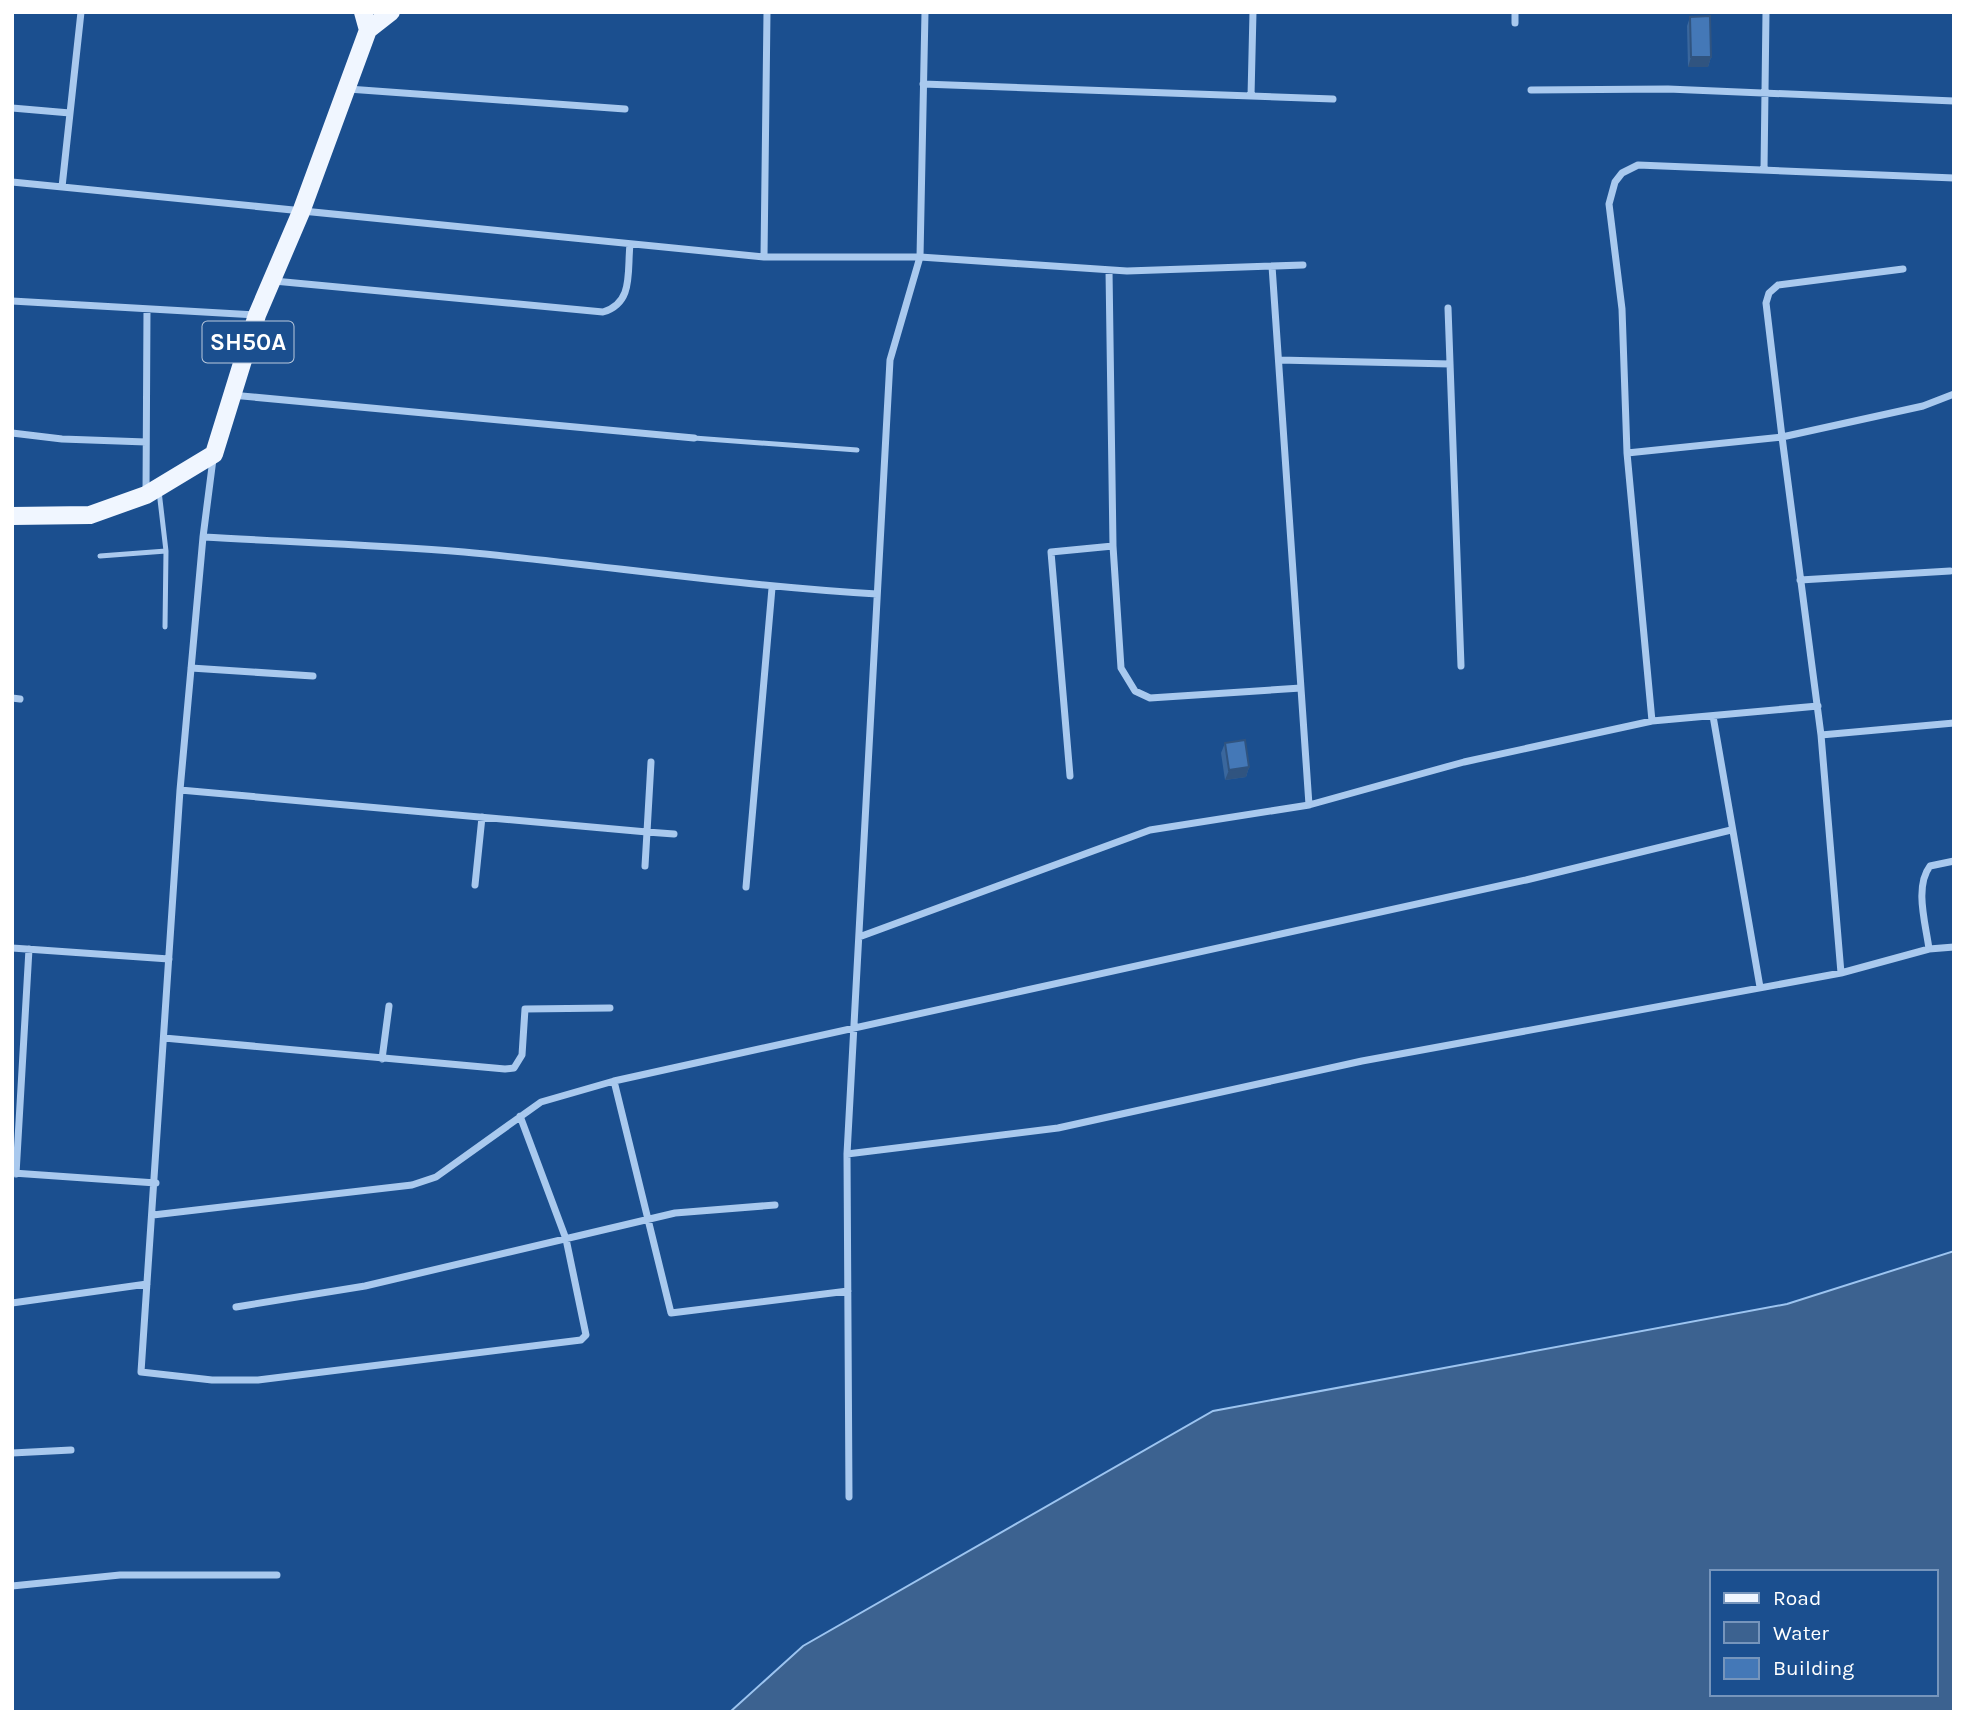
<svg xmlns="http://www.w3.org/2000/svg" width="1966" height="1724" viewBox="0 0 1966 1724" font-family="Karla,sans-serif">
	<rect width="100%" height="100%" fill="#1b4f8f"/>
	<path fill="#3c6290" stroke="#9cc4f0" stroke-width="2" fill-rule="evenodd" d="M 1954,1251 L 1954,1712 L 730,1712 L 803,1646 L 1213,1411 L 1787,1304 ZM 1712,1572 L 1936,1572 L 1936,1694 L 1712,1694 Z"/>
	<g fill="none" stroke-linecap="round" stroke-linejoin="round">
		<path stroke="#a9c9ee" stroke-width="5" d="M 694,438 L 857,450
			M 159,491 L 166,551
			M 100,556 L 166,551 L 165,627"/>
		<path stroke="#a9c9ee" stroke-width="7" d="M 1515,23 L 1515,12
			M 923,84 L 1333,99
			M 348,89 L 625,109
			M 1531,90 L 1668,89 L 1954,101
			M 1251,96 L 1253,12
			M 12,108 L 70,113
			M 1764,170 L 1766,12
			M 12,182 L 764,257 L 920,257 L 1127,271 L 1303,265
			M 62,187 L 81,12
			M 764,257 L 767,12
			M 1272,266 L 1309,805
			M 1903,269 L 1778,285 L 1769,293 L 1766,303 L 1782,437 L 1923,406 L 1954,394
			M 1109,270 L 1113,546 L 1121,668 L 1135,691 L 1150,698 L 1301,688
			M 274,281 L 603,312 C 634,303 627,272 630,244
			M 12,301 L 256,315
			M 1448,308 L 1461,666
			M 1279,360 L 1450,364
			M 231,395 L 694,438
			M 12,433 L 62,439 L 146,442
			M 1627,453 L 1782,437 L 1821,735 L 1841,973
			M 213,459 L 203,537 C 290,542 377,545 464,552 C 602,565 739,586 877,594
			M 146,494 L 147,309
			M 203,537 L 180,790 L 141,1372 L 212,1380 L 258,1380 L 581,1340 L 586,1335 L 566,1239 L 520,1116
			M 1800,580 L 1950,571
			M 191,668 L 313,676
			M 12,698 L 20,699
			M 1713,716 L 1760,987
			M 1652,721 L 1627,453 L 1622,309 L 1609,204 L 1615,182 L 1622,173 L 1638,165 L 1954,178
			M 1821,735 L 1954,723
			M 1070,776 L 1051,552 L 1113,546
			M 180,790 L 647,832 L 651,762
			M 645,866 L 647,832 L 674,834
			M 475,885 L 482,817
			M 746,887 L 772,588
			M 859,937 L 1150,830 L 1309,805 L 1464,762 L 1652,721 L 1818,706
			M 12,948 L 169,959
			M 1929,949 C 1926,925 1914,887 1930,866 L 1954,861
			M 164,1038 L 505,1069 L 514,1068 L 522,1055 L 525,1009 L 610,1008
			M 382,1059 L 389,1006
			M 614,1081 L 671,1313 L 848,1291
			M 847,1154 L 1058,1128 L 1362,1061 L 1841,973 L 1929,949 L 1954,947
			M 13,1173 L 156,1183
			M 16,1174 L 29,949
			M 153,1215 L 412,1185 L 436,1177 L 541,1102 L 614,1081 L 1526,880 L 1731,830
			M 12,1303 L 147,1284
			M 236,1307 L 365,1286 L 675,1213 L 775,1205
			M 12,1453 L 71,1450
			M 849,1497 L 847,1154 L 890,360 L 920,257 L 925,12
			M 12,1586 L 120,1575 L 277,1575"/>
		<path stroke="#f0f6ff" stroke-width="18" d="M 368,30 L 391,12
			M 12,516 L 90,515 L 146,495 L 214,454 L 257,315 L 301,212 L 368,30 L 363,12"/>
	</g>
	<path fill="#3a679d" d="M 1690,17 L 1711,57 L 1708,67 L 1688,67 L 1687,26 Z
		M 1225,743 L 1249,767 L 1246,777 L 1225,780 L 1221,753 Z"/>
	<path fill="#305480" d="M 1691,57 L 1711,57 L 1708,67 L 1688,67 Z
		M 1249,767 L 1246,777 L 1225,780 L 1229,770 Z"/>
	<path fill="#4478b7" stroke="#305480" stroke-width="2" d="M 1710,16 L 1711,57 L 1691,57 L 1690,17 Z
		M 1245,740 L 1249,767 L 1229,770 L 1225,743 Z"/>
	<g text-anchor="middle" stroke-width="6" stroke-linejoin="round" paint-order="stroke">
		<rect fill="#1b4f8f" stroke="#bbcadd" stroke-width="2" x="202.5" y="321.5" width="91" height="41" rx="5"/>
		<g font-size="24" font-weight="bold" fill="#fff">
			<text x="248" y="350">SH50A</text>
		</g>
	</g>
	<rect width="1966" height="1724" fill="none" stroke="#ffffff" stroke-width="28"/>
	<rect x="1710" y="1570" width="228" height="126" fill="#1b4f8f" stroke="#7695bc" stroke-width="2"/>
	<rect x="1724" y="1593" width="35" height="10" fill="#f0f6ff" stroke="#7695bc" stroke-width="2"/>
	<text x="1773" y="1605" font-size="21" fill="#ffffff">Road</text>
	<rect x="1724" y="1622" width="35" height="21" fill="#3c6290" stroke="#7695bc" stroke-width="2"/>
	<text x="1773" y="1640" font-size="21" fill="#ffffff">Water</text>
	<rect x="1724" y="1658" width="35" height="21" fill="#4478b7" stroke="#7695bc" stroke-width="2"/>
	<text x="1773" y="1675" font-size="21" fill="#ffffff">Building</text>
</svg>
